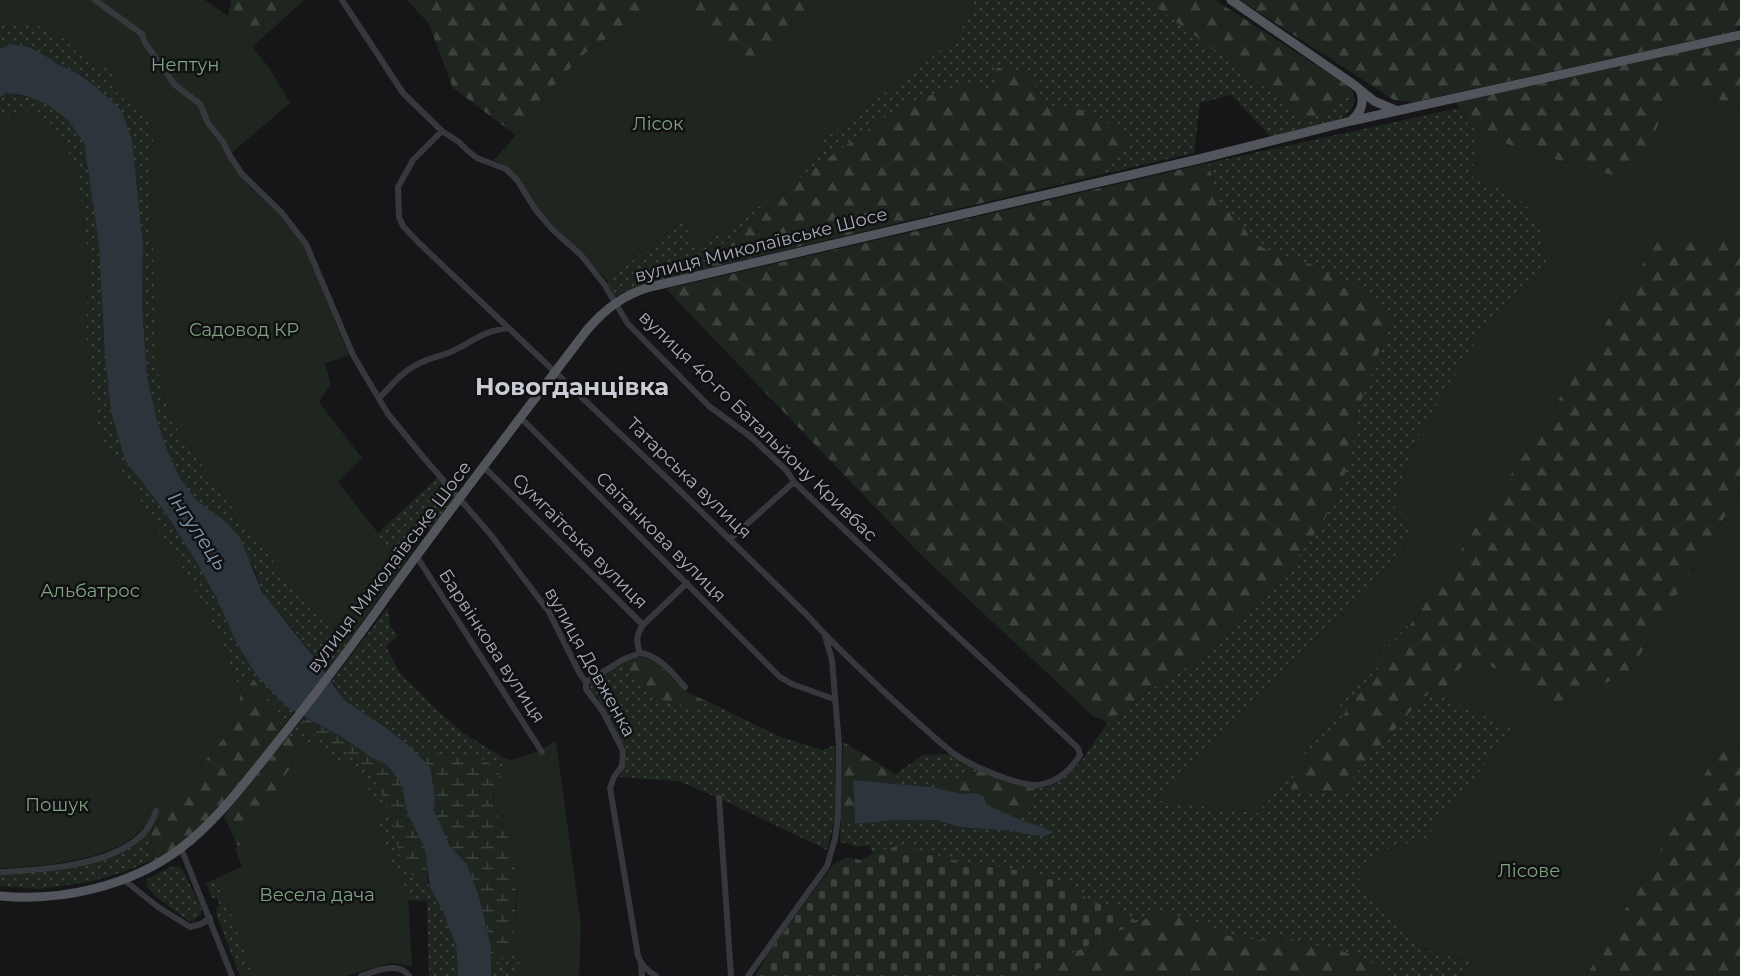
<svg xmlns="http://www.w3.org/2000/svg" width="1740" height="976" viewBox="0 0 1740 976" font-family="Montserrat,sans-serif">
	<defs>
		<pattern id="grass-dots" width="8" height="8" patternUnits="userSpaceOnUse" patternTransform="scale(1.5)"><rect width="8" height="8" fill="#1e261f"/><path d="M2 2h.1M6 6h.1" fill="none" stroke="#3c433d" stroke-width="1.8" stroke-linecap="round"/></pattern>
		<pattern id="forest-firs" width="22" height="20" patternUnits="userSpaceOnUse" patternTransform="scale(1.5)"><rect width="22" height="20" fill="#1e261f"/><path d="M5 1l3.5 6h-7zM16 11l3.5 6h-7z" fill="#3c433d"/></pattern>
		<pattern id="wetland-marsh" width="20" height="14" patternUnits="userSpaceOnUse" patternTransform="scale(1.5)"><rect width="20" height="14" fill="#1e261f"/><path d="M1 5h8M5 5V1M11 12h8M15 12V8" fill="none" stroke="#3c433d"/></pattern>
		<pattern id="cemetery-stones" width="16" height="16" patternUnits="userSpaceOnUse" patternTransform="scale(1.5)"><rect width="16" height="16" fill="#1e261f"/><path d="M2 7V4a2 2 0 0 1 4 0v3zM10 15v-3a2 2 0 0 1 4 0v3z" fill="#3c433d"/></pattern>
	</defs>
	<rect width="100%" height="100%" fill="#161618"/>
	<path fill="url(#grass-dots)" d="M 971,0 L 1147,0 L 1339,97 L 1347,98 L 1352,92 L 1355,99 C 1348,123 1330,122 1309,127 C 1296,129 1284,133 1271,137 L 1231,95 L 1200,103 L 1194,153 L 1091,177 L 1129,141 L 1074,107 L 1049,106 L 1028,77 L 1013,68 L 997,68 L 997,77 L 992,91 L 940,93 L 924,97 L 890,114 L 801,177 L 763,212 L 705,258 L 705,269 C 673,277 642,282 614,297 L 607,280 L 683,221 L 828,147 L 822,140 L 933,56 L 958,34 L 972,11 L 974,3 Z
		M 0,22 C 18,21 45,25 60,35 C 71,44 79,57 92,64 C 97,66 105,67 110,68 L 114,73 L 111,83 L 149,121 L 155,136 L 149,152 L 152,211 L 155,312 L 160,386 L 170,416 L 182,437 L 245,525 L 338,635 L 349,641 L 325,672 L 294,630 L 273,606 L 262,592 L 254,568 L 225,521 L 196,500 L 179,476 L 167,450 L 157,420 L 147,376 L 142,304 L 143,244 L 132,139 L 96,87 L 77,73 L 59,65 L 44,55 L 29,47 L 10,44 L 0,49 Z
		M 6,93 L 32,98 L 48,105 L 68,120 L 84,143 L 99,245 L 105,358 L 111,411 L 165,512 L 196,561 L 218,601 L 237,644 L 257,676 L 287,707 L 295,711 L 281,729 L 276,708 L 252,678 L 240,689 L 232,670 L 222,640 L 185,573 L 96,429 L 86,334 L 89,257 L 83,219 L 80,189 L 74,166 L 65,144 L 51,124 L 15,112 L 0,124 L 0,97 Z
		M 1459,108 L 1468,124 L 1479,132 L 1471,176 C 1491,184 1517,193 1531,211 C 1540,222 1545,251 1547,264 L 1535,280 L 1506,304 L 1419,435 L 1408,461 L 1395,507 L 1417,528 L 1365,595 L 1317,637 L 1155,800 L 1258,813 L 1320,733 L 1366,669 L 1416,617 L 1334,728 L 1285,788 L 1339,793 L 1423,697 L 1434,693 L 1514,729 L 1426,838 L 1382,851 L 1391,919 L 1403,923 C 1405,930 1407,936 1412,941 C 1424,953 1455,957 1472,961 L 1461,976 L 1394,976 L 1362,958 L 1284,938 L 1259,940 L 1229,936 L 1197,922 L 1160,912 L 1138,922 L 1111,906 L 1091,902 L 1075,889 L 1057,880 L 1028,872 L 998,867 L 975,866 L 936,855 L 881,850 L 872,853 L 870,845 L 858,847 L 840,842 L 841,819 L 855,824 L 897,820 L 936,820 L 959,827 L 1011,831 L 1045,836 L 1053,832 L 1014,817 L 1029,813 L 1035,788 L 1046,787 L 1057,783 L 1072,771 L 1082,760 L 1108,722 L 1151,689 L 1199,660 L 1209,646 L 1284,574 L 1319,529 L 1338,495 L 1352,451 L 1356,415 L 1392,318 L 1311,264 L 1274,254 L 1252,241 L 1241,222 L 1219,202 L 1208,163 Z
		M 438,477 L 455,497 L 430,530 L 418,524 L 409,535 L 414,549 L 398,571 L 378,533 Z
		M 388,607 L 390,626 L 398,636 L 386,646 L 399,672 L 436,709 L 463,733 L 509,761 L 500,781 L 499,770 L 484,760 L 479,758 L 426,752 L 409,746 L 385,727 L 344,700 L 332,681 Z
		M 625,662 L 631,675 L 700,709 L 707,701 L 778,736 L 823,750 L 835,745 L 835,817 L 827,850 L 719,798 L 678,781 L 620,777 L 625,764 L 627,750 L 611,726 L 597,696 L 591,692 L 590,681 Z
		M 304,717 L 340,736 L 372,758 L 430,887 L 443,912 L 456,945 L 458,976 L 429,976 L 427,901 L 408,900 L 408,895 L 391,865 L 379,825 L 383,813 L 345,762 L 328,757 L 315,746 L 304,744 L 289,735 Z
		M 950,754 L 980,770 L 958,781 L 940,778 L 931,787 L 898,784 L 896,774 L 923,755 Z
		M 151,829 L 153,860 L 126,871 L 89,882 L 39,889 L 0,886 L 0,874 L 62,869 L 130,848 Z
		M 173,866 L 181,867 L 183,870 L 201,908 L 201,914 L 193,921 L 187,920 L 154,895 L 146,885 L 147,879 Z
		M 215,879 L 230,911 L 251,969 L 240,976 L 217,917 L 216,908 L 220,906 L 217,898 L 213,899 L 206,883 Z
		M 511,946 L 520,956 L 518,976 L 491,976 L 491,971 L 506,956 Z"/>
	<path fill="url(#forest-firs)" d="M 231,0 L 304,0 L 252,47 L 228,16 Z
		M 407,0 L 654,0 L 633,19 L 582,56 L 549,91 L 534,115 L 516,135 L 453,88 L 429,24 Z
		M 670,0 L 814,0 L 773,51 L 751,72 Z
		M 1147,0 L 1215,0 L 1348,86 L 1352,92 L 1347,98 L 1339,97 L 1330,112 L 1305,118 Z
		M 1240,0 L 1740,0 L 1740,26 L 1735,31 L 1414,102 L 1394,100 Z
		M 1740,35 L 1740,106 L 1677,87 L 1631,181 L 1589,168 L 1526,152 L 1479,132 L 1468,124 L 1454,99 Z
		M 996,68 L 1013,68 L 1028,77 L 1049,106 L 1074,107 L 1125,131 L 1129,141 L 1091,177 L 705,269 L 705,258 L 763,212 L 801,177 L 890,114 L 924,97 L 940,93 L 968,83 L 992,91 L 997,77 Z
		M 1208,163 L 1219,202 L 1241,222 L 1252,241 L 1274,254 L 1311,264 L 1356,286 L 1392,317 L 1356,415 L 1352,451 L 1338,495 L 1319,529 L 1284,574 L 1209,646 L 1199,660 L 1151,689 L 1108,722 L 1093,716 L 918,552 L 666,289 Z
		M 1740,235 L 1740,492 L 1629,673 L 1558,704 L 1471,655 L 1444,689 L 1423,697 L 1339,793 L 1284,788 L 1334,728 L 1416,617 L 1535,438 L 1613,311 L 1659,239 Z
		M 639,657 C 665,661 667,677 685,690 C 691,695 700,698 707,701 L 700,709 L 665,701 L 631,675 L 625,662 Z
		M 252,678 L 276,708 L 281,729 L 285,732 L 221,810 L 154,866 L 151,829 L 181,795 L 206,760 L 240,717 L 240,689 Z
		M 289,735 L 304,744 L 251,834 L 238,847 L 224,816 Z
		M 843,742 L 896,774 L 898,784 L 853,780 L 855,824 L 841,819 Z
		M 1740,747 L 1740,976 L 1586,976 L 1717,753 Z
		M 980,770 C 998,780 1015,787 1035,788 L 1029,813 L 1014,817 L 964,794 L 931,787 L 940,778 L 958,781 Z
		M 1160,912 L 1197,922 L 1229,936 L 1259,940 L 1284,938 L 1339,950 L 1362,958 L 1394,976 L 1023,976 Z"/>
	<path fill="url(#wetland-marsh)" d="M 304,717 L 340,736 L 372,758 L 387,765 L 402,785 L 406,809 L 425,850 L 428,882 L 408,873 L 401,862 L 393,826 L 381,791 L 366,769 L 350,754 L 328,744 L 302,727 Z
		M 409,746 L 427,752 L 479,758 L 484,760 L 499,770 L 500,781 L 493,796 L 494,805 L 509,838 L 517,872 L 514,935 L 511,946 L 506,956 L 491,971 L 491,946 L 486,923 L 467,864 L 450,846 L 434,810 L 435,798 Z"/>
	<path fill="url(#cemetery-stones)" d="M 900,846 L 936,855 L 975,866 L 998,867 L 1028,872 L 1057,880 L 1075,889 L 1091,902 L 1111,906 L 1138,922 L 1023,976 L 755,976 L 770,951 L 833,865 L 846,857 L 860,860 L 881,850 Z"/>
	<path fill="#1e261f" d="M 0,0 L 205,0 L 228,16 L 270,69 L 290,103 L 227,157 L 246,183 L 281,216 L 303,244 L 349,355 L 325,363 L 331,384 L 319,402 L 362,458 L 338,482 L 378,533 L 398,571 L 349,641 L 338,635 L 313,612 L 245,525 L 182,437 L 170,416 L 160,386 L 155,312 L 152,211 L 149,152 L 155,136 L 149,121 L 114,90 L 111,83 L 114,73 L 111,68 C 88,70 76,48 60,36 C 45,25 18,21 0,22 Z
		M 654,0 L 670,0 L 751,72 L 773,51 L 814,0 L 971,0 L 974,3 L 972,11 L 958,34 L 933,56 L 823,140 L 829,147 C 788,181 745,225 696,246 L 682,221 L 607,280 C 585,256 559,234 538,208 C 520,186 523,176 494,160 L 534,115 L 549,91 L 582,56 L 633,19 Z
		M 1677,87 L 1740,106 L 1740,235 L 1659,239 L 1613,311 L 1535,438 L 1416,617 L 1366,669 L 1320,733 L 1258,813 L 1154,800 L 1317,637 L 1365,595 L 1416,529 L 1395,508 L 1408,461 L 1419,435 L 1477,338 L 1506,304 L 1535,280 L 1547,265 C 1545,251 1540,222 1531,211 C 1517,193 1491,184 1471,176 L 1479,132 L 1526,152 L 1589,168 L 1631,181 Z
		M 32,110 L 51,124 L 65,144 L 74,166 L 80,189 L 83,219 L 89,257 L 86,334 L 96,429 L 185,573 L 222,640 L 232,670 L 240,689 L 240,717 L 206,760 L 181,795 L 151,829 L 144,826 C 121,860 39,867 0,868 L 0,124 L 15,112 Z
		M 1740,492 L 1740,747 L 1717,753 L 1586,976 L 1461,976 L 1472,961 C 1454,956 1425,953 1412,941 C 1407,936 1405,930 1403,924 L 1391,919 L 1370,897 L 1358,877 L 1360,866 L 1382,851 L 1426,838 L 1514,729 L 1434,693 L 1444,689 L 1471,655 L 1558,704 L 1629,673 Z
		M 556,741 L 581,925 L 579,976 L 518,976 L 520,956 L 511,946 C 518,913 519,870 509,839 C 505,826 494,813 494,800 C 494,788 504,772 509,761 L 541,750 Z
		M 304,744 L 315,746 L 328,757 L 345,762 L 358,772 L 384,813 L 379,825 L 391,865 L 397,865 L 408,895 L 412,965 L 406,966 L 402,964 L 390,963 L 346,976 L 240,976 L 251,969 L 230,911 L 215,879 L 242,866 L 235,849 L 251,834 Z"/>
	<path fill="#2c353c" d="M 10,44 L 29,47 L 44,55 L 59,65 L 77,73 L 96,87 L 121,110 L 132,139 L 143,245 L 142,304 L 147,376 L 157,420 L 167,450 L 179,476 L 196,500 L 225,521 L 240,537 L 262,592 L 314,657 L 344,700 L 385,727 L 409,746 L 430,767 L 435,798 L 434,810 L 450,846 L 467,864 L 480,900 L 491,946 L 491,976 L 458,976 L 456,945 L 443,912 L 430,887 L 425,850 L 406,809 L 402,785 L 387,765 L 372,758 L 340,736 L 287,707 L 257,676 L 237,644 L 218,601 L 196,561 L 165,512 L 125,460 L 111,411 L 105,358 L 99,245 L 84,143 L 68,120 L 48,105 L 32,98 L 21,95 L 6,93 L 0,97 L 0,49 Z
		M 853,780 L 931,787 L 964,794 L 976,793 L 984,796 L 986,804 L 1014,817 L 1054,832 L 1045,836 L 1032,835 L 1011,831 L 959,827 L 936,820 L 897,820 L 855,824 Z"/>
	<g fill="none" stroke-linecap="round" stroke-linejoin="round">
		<path stroke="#37383d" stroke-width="6" d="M 95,0 L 142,34 L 145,43 L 175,85 L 200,104 L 208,123 L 223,142 L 230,156 L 242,174 L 282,213 L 306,244 L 353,355 L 388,414 L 424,458 L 491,535 L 549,612 L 580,674 L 586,682 L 586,689 L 603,712 L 623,751 L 622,766 L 614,777 L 610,788 L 638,956 C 642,966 647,970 656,976
			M 342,0 L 403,93 L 442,131 L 459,142 L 468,151 L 477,158 L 506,169 L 517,180 L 535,209 L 553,230 L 581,255 L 604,284 L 628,324 L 709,406 L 751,437 L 787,471 L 794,482 L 942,622 L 1078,748 L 1080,755 C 1070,771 1057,783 1037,785 C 1017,786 969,765 953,753 C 928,733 904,710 881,689 C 856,665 830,641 807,615 L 673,484 L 419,243 L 403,226 L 399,217 L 398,187 L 413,160 L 442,131
			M 379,398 C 391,386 403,371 418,364 C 429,358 442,356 453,351 C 475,340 483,331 509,328
			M 521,418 L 780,677 L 792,684 L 834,699
			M 484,467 L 643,625 C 636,635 636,642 640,653 C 659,655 672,673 685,687
			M 730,539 L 794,482
			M 417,557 L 542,752
			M 643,625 L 687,583
			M 586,682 L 624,659 L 640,653
			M 719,798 L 731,976
			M 181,848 L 232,976
			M 0,872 C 42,870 110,866 142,835 C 149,828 153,820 156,811
			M 123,879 L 158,907 L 190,927 L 201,924 L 210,918
			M 641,964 L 642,976
			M 361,976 C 375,971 399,961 409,976
			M 748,976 L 827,866 L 835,839 L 838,817 L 839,745 L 832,660 L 825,636"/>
		<path stroke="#53555c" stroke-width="9" d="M 1231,0 L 1353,84 L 1374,101 L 1395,110
			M 1351,121 C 1361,112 1365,103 1360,90
			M 0,896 C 61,902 131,886 181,848 C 213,824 239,790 264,759 C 308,704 350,649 390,592 C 454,504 521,417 587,330 C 605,309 623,295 650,287 L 1199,159 L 1351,121 L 1740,35"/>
	</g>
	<g text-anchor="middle" stroke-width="5" stroke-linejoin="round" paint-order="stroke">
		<g font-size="18" fill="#7fa381" stroke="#111113">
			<text x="185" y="71">Нептун</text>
			<text x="658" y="130">Лісок</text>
			<text x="244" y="336">Садовод КР</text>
			<text x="90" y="597">Альбатрос</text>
			<text x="57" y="811">Пошук</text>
			<text x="1529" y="877">Лісове</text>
			<text x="317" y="901">Весела дача</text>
		</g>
		<g font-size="18" fill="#a8adb8" stroke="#111113">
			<text transform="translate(761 245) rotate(-14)" y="6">вулиця Миколаївське Шосе</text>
			<text transform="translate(758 426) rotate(44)" y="6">вулиця 40-го Батальйону Кривбас</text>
			<text transform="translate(689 478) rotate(44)" y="6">Татарська вулиця</text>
			<text transform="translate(661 537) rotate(45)" y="6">Світанкова вулиця</text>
			<text transform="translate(580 541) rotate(45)" y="6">Сумгаїтська вулиця</text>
			<text transform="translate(389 567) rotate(-53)" y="6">вулиця Миколаївське Шосе</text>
			<text transform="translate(492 646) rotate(57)" y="6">Барвінкова вулиця</text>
			<text transform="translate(590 662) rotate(61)" y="6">вулиця Довженка</text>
		</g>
		<g font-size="20" font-style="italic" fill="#7f9bb3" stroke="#111113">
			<text transform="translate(198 531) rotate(56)" y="7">Інгулець</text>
		</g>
		<g font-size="24" font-weight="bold" fill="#c9ccd4" stroke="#111113">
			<text x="572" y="395">Новогданцівка</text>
		</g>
	</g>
</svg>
